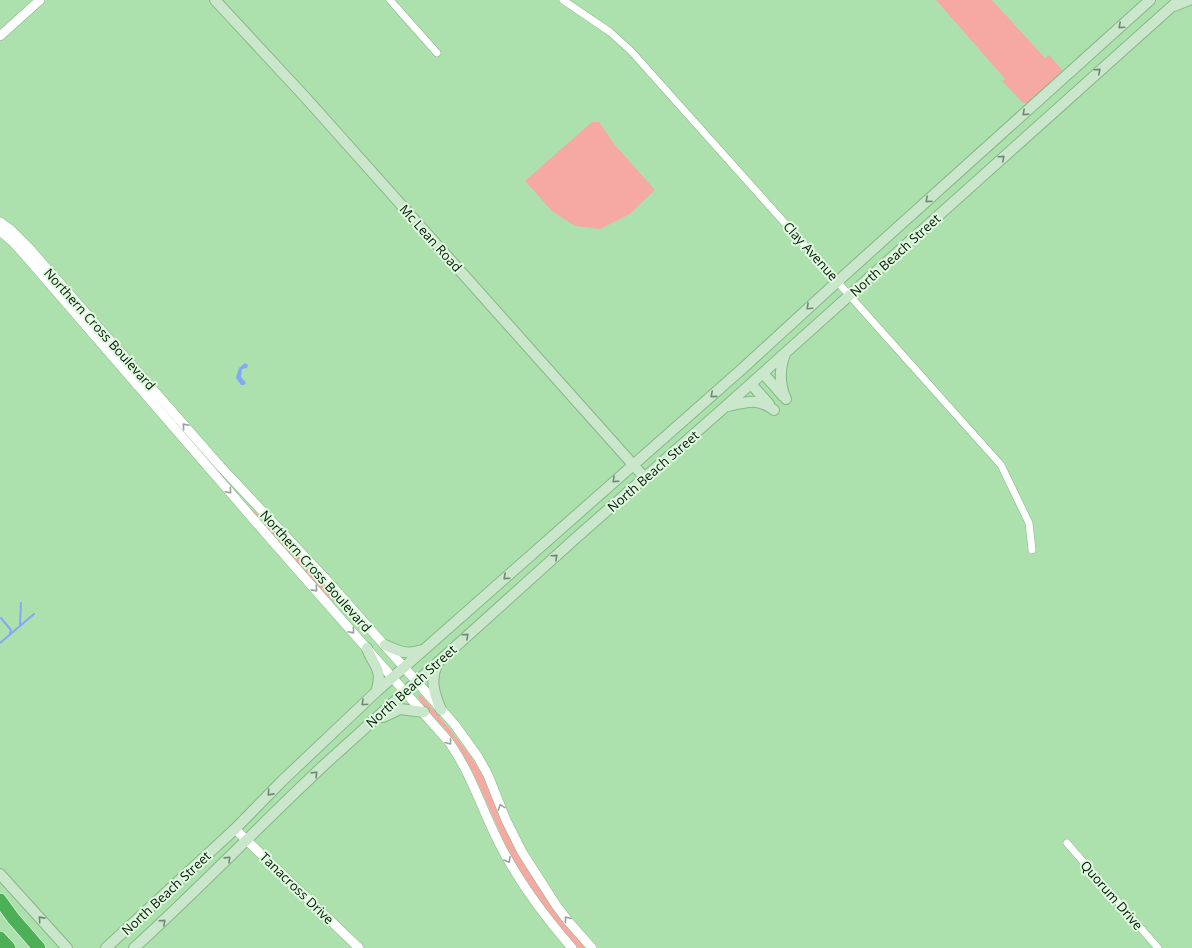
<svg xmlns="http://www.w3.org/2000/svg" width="1192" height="948" viewBox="0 0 1192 948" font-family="'Open Sans',sans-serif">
	<rect width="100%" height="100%" fill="#ace1ad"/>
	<path fill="#f5a9a2" d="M 936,0 L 992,0 L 1045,58 L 1049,55 L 1062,70 L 1062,73 L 1028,103 L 1023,103 L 1002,81 L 1005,79 Z
		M 592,122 L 599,122 L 615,145 L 655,190 L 630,214 L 600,229 L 575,226 L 552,211 L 525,181 Z
		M 249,507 C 292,544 329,587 366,629 L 362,631 L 341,608 L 321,590 L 249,508 Z
		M 418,695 L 421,695 C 443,721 466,747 484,777 C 501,806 510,839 527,868 C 544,898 566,923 588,948 L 578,948 C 549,918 522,882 505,844 C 491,813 479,782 462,753 C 457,744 451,736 444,728 C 437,720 419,705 418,695 Z"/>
	<path fill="#83a7f9" d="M 245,363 L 248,365 L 247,368 L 242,369 L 241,377 L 246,383 L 244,385 L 241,385 L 236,378 L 239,368 Z"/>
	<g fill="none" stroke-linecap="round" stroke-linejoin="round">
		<path stroke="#83a7f9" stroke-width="2" d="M 1,618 L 11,630 L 10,633
			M 20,625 L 21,603
			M 0,643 L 34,614"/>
		<g stroke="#85b886" stroke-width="8">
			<path id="minor" d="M 390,0 L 437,53
				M 563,0 L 610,32 L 631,51 L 1001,465 L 1029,523 L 1032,550
				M 1067,843 L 1158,948"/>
		</g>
		<g stroke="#85b886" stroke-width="10">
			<path id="tertiary" d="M 0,36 L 40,0
				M 0,222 L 11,230 L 30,249 L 220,466 L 325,578 L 455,725 L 478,757 L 488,775 L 506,820 L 522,852 L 556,905 L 568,921 L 592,948
				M 0,231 L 13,242 L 29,260 L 267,535 L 449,742 C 472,775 481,808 499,843 C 518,881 544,916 572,948
				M 235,829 L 359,948"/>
		</g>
		<g stroke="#85b886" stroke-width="12">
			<path id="secondary" d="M 215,0 L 305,97 L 645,478
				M 1174,6 L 1189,0
				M 785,354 C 779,370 779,384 786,399
				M 763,373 L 783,396
				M 751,384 L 769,404
				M 728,406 C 747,402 757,397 774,410
				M 385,645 C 400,652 406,655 422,650
				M 367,648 C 369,657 376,663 378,672 C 380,678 378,686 376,692
				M 437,664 C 430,681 434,693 441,710
				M 383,717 L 400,709 L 424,712
				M 0,874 L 67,948
				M 106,948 L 235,829 L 282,781 L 376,692 L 742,369 L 838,281 L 1150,0
				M 134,948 C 199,889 259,826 323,766 L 577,537 L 726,406 L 1179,0"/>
		</g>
		<g stroke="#fff" stroke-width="14">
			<path id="motorway" d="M 0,900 L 13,918 L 39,948
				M 0,938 L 9,948"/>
		</g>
		<use href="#minor" stroke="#fff" stroke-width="7"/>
		<use href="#tertiary" stroke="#fff" stroke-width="9"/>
		<use href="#secondary" stroke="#cae7cc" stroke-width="10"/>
		<use href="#motorway" stroke="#4daf56" stroke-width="13"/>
	</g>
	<defs><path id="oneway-chevron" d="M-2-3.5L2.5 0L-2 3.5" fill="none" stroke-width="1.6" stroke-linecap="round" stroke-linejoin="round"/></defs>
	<g stroke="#708872">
		<use href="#oneway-chevron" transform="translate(1121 26) rotate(138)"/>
		<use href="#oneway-chevron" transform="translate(1098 71) rotate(-42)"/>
		<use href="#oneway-chevron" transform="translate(1025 113) rotate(138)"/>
		<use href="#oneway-chevron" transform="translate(1002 158) rotate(-42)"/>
		<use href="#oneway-chevron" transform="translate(928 200) rotate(138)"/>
		<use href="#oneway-chevron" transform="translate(809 307) rotate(137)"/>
		<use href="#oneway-chevron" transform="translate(713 395) rotate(139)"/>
		<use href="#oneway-chevron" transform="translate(615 480) rotate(138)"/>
		<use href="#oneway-chevron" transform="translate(555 557) rotate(-42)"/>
		<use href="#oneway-chevron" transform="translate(506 577) rotate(138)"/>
		<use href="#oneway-chevron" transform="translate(466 636) rotate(-42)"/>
		<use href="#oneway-chevron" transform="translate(364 703) rotate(137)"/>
		<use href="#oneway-chevron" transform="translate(315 774) rotate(-44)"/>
		<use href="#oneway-chevron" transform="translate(270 793) rotate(132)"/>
		<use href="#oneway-chevron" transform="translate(228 859) rotate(-44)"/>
		<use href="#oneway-chevron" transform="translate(41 919) rotate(-132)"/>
		<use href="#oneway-chevron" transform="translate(163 922) rotate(-42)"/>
	</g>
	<g stroke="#9aa19b">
		<use href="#oneway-chevron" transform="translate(185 426) rotate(-131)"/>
		<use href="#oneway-chevron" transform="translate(229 491) rotate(49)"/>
		<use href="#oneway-chevron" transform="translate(315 589) rotate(48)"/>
		<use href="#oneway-chevron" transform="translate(352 631) rotate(49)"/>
		<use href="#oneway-chevron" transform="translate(449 742) rotate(52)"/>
		<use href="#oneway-chevron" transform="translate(501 807) rotate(-110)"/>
		<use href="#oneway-chevron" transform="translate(508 860) rotate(61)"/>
		<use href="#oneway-chevron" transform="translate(567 919) rotate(-128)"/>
	</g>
	<g text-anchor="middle" stroke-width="4" stroke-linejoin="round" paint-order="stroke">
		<g font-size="13" fill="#031504" stroke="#dffadf">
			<text transform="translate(431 238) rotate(48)" y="5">Mc Lean Road</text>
			<text transform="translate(811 251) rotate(48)" y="5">Clay Avenue</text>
			<text transform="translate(895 255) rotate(-42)" y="5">North Beach Street</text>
			<text transform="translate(100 329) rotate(48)" y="5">Northern Cross Boulevard</text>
			<text transform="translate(653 471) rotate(-41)" y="5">North Beach Street</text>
			<text transform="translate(316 571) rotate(48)" y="5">Northern Cross Boulevard</text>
			<text transform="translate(411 686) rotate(-42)" y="5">North Beach Street</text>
			<text transform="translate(297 888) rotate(44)" y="5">Tanacross Drive</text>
			<text transform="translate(166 893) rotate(-43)" y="5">North Beach Street</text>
			<text transform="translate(1112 895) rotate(49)" y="5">Quorum Drive</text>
		</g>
	</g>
</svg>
